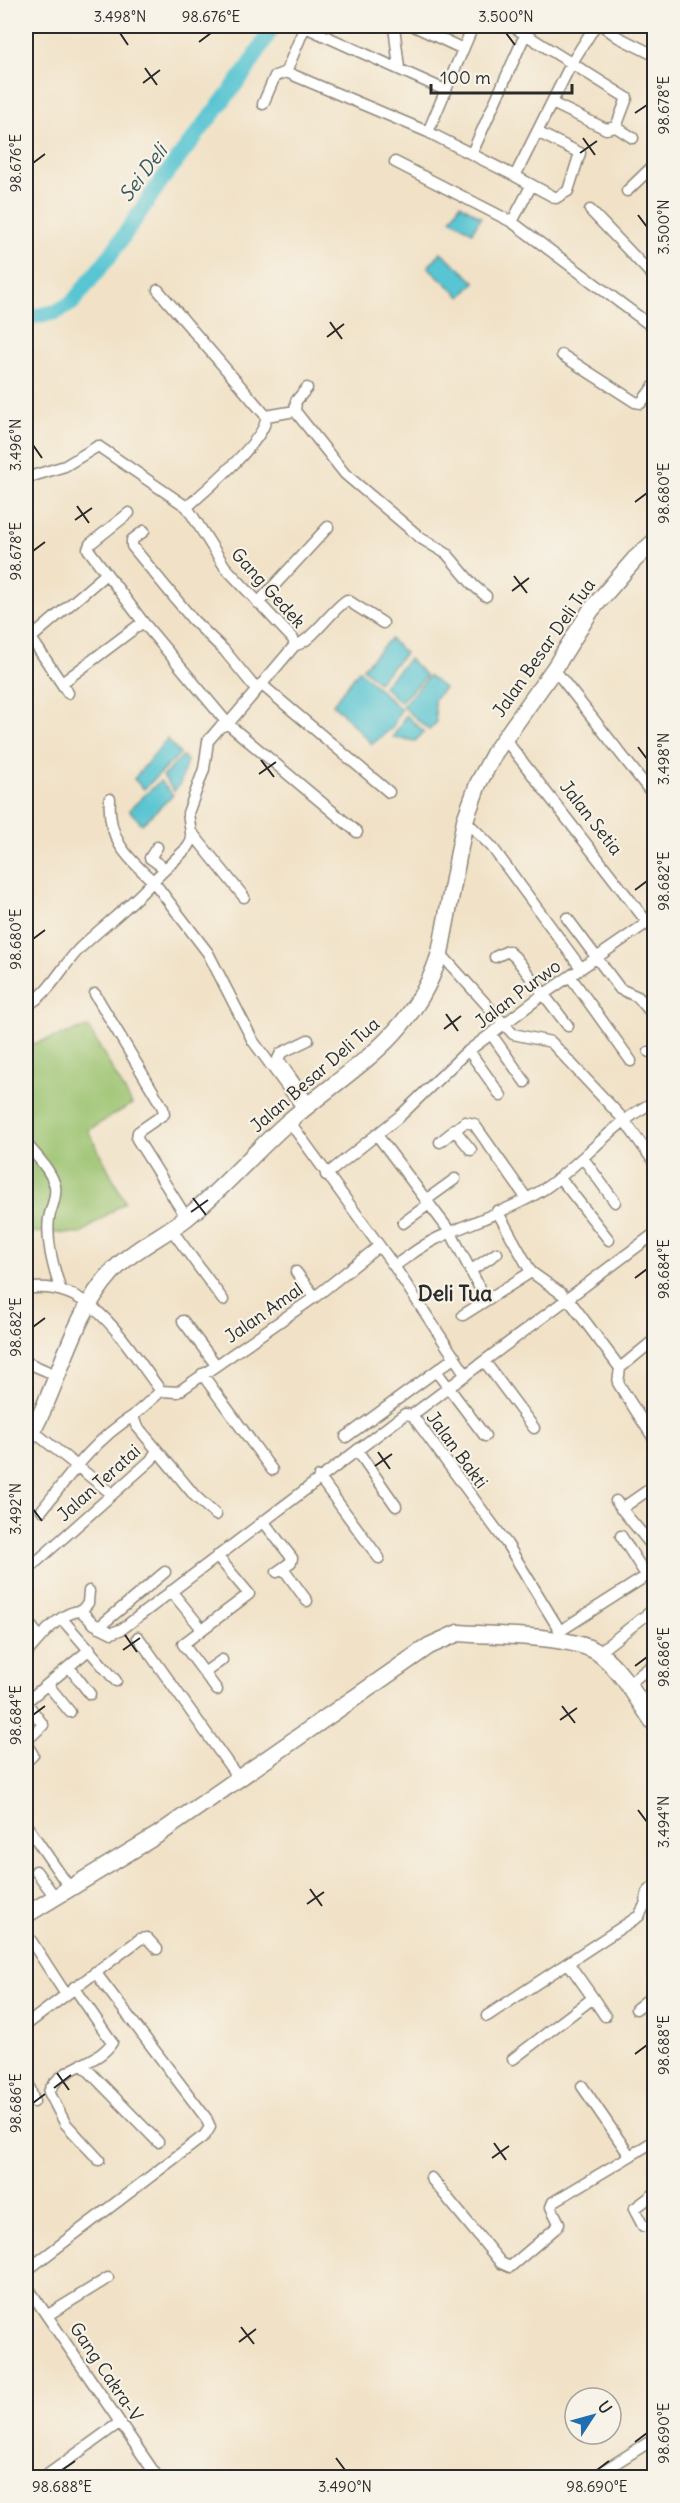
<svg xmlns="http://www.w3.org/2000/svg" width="680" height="2503" viewBox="0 0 680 2503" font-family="Delius,sans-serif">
	<rect width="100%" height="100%" fill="#f7f3e8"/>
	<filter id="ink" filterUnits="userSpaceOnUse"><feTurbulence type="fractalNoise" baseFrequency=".0167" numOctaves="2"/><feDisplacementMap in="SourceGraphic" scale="12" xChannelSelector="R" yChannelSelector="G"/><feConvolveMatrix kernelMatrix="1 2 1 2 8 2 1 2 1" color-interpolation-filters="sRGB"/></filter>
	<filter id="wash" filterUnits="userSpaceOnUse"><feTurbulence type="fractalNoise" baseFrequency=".008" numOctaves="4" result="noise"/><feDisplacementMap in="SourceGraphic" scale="24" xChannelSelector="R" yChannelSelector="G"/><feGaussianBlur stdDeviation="1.35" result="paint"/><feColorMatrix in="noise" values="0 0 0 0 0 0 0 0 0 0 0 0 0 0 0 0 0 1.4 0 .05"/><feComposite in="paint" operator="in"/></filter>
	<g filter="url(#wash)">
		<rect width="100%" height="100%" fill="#f1e2c7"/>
		<path fill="#9bc36f" stroke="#63774d" stroke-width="1.5" d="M 88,1027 L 132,1104 L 88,1130 L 125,1202 L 80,1234 L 26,1232 L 26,1046 Z"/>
		<path fill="#59c5d2" stroke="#42787e" stroke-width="1.5" d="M 460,204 L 481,217 L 472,232 L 451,219 Z
			M 441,252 L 475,282 L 461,297 L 428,267 Z
			M 390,639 L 405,653 L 378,682 L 363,668 Z
			M 409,659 L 426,676 L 400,702 L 383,686 Z
			M 359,670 L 401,710 L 392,728 L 372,744 L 333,704 Z
			M 429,676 L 444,688 L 434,699 L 436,723 L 429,730 L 402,706 Z
			M 406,715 L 424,732 L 415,741 L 393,737 Z
			M 167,739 L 180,754 L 144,789 L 134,779 Z
			M 183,756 L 187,761 L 180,784 L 174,791 L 163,776 Z
			M 160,781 L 173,795 L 142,824 L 129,810 Z"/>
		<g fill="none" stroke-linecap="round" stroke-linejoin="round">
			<path stroke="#59c5d2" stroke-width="16" d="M 26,318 L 56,312 L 72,303 L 112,253 L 161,181 L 248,68 L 273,26"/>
		</g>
	</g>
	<g filter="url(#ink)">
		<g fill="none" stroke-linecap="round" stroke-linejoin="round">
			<g stroke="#8e8679" stroke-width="13">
				<path id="minor" d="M 394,26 L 399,68
					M 414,26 L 463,49
					M 473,26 L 428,132 L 515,176 L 571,64 L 595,26
					M 512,26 L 627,98 L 616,127 L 606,129 L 552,103
					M 603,26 L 618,37 L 654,55
					M 305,27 L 445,90
					M 286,72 L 305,26
					M 263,104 L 275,76 L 286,72 L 428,132
					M 616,127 L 633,138
					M 472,153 L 525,35
					M 395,162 L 512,222 L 654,328
					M 515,176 L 556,198 L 568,191 L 580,153 L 539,133
					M 627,191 L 654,165
					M 590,210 L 654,277
					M 512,222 L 531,186
					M 158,290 L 266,416 C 269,437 204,492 187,507
					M 562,355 L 635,402 L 641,403 L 654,386
					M 295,411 L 296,401 L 307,388
					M 266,416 L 295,411 L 345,474 L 422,539 L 447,554 L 473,585 L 486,596
					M 26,478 L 65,466 L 98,446 L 187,507 L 225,567 L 293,639 L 295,645
					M 129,513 L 90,544 L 88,549 L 143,622 L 228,724 L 357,832
					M 144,531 L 132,540 L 132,546 L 193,620 L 224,650 L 256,689
					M 258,603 L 328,527
					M 295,645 L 228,724 L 220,727 L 208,741 L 204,769 L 188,813 L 192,840 L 188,847 L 153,881 L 208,953 L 253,1041 L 304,1110
					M 295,645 C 309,645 332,609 347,600 L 383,623
					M 554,669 L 654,796
					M 62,683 L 143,622
					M 261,684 L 389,792
					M 68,693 L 31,638 L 106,574
					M 504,738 L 654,931
					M 465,820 L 492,847 L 581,968
					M 193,834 L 244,897
					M 157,847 L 150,858 L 164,868
					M 567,918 L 620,989 L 638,997 L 654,1016
					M 440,953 L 513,1034 L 551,1042 L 624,1120 L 654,1162
					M 495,957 L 508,951 L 515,957 L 568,1026
					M 570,976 L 631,1061
					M 95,994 L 163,1108 L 164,1114 L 138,1132 L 137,1139 L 186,1217
					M 26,1006 C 51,993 61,967 80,948 C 104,925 131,906 153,881 C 125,856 107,837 110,799
					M 491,1034 L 525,1082
					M 308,1040 L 281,1053 L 278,1059 L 310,1105
					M 469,1051 L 501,1096
					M 649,1052 L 654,1052
					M 289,1121 L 394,1266 L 466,1375
					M 454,1129 L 471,1150
					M 377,1135 L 451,1233 L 486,1300
					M 440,1142 L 465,1122 L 474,1124 L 527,1199
					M 26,1143 C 36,1156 51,1170 55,1186 C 57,1198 51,1207 49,1218 C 46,1241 53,1266 60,1288
					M 583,1158 L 615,1202
					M 326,1175 L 400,1116 L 463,1055 L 544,994 L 654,918
					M 560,1178 L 609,1240
					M 426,1200 L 455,1179
					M 497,1211 L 531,1272
					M 403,1223 L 429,1204
					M 171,1229 L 223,1300
					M 394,1266 C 408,1257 421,1246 436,1239 C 471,1222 511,1210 544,1189 C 583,1163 612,1123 654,1102
					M 470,1271 L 497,1253
					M 296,1272 L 315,1297
					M 26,1289 C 92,1277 126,1346 161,1391
					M 569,1300 L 620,1368 L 618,1383 L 654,1439
					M 463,1315 L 531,1272 L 562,1294
					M 183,1321 L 216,1365
					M 26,1362 L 58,1376
					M 485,1362 L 534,1428
					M 620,1368 L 654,1340
					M 436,1371 L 485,1436
					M 202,1374 L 272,1470
					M 161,1391 L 178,1392 L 315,1297 L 379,1246
					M 33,1431 L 112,1494
					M 346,1437 L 455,1357
					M 157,1450 L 195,1496 L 216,1515
					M 357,1450 L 396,1506
					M 319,1477 L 379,1558
					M 616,1501 C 628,1519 642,1532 654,1549
					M 621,1509 L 654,1486
					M 42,1510 C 68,1477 96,1438 133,1416
					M 263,1521 L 292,1558 L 291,1562 L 277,1572
					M 621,1536 L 646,1575
					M 283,1568 L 307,1601
					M 26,1571 L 151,1460 L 157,1450 L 136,1425 L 133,1416 L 161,1391
					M 171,1591 L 202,1629
					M 81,1611 L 88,1603 L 89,1591
					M 26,1619 L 40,1638
					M 62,1619 L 116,1681
					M 99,1627 L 165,1572
					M 560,1631 L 654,1571
					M 138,1637 L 239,1779
					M 559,1640 L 560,1631 L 507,1544 L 412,1415 L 654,1234
					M 599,1652 L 654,1609
					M 26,1654 C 38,1640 60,1611 81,1611 L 94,1624 L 112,1633 L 122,1629 L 405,1414 L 412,1415
					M 69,1667 L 90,1694
					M 204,1673 L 222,1660
					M 48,1685 L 70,1712
					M 627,1685 L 654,1664
					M 217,1690 L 183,1644 L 249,1594 L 217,1556
					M 26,1741 L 43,1725 L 26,1702 L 90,1649
					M 26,1743 L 33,1755 L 26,1762
					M 27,1826 L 69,1887
					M 36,1871 L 55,1897
					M 26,1933 L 65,1993
					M 74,1987 L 112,2042 C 99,2065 61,2065 49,2092 L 65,2123 L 99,2160
					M 593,1998 L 605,2016
					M 636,2009 L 654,1995
					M 487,2016 L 639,1916 L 646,1903 L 647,1893 L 654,1886
					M 26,2025 L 140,1939 L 147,1938 L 157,1949
					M 513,2059 L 593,1998 L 569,1964
					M 82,2064 L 158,2142
					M 26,2076 L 34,2102
					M 582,2086 L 630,2156 L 654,2141
					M 431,2178 L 501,2263 L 510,2267 L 557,2227 L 559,2223 L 551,2207 L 553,2202 L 630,2156
					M 643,2226 L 634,2209 L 654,2194
					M 26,2271 L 205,2135 L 210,2127 L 206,2118 L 95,1972
					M 26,2285 L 158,2478
					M 48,2315 L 108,2278
					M 43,2478 L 119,2423
					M 592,2478 L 654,2439"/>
			</g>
			<g stroke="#8e8679" stroke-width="19">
				<path id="primary" d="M 26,1442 C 59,1389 69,1319 112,1272 C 132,1250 161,1237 185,1219 C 222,1190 253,1153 288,1122 C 350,1068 414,1038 440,953 L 465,820 L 478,784 L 495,752 L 554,669 L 591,610 L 635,559 L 654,542
					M 26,1915 L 159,1834 L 429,1646 L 458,1633 C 492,1636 575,1634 600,1654 C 622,1671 638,1700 654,1723"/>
			</g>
			<use href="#minor" stroke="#fff" stroke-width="10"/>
			<use href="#primary" stroke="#fff" stroke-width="16"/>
		</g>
	</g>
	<path fill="none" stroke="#2b2b2b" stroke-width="2" d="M 120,33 L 128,45M 506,33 L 515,45M 199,42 L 211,33M 145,68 L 157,85M 143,83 L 160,70M 635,113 L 647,105M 583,138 L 595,155M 580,153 L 597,141M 33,163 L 45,154M 638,215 L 647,227M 330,322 L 342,339M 327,337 L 344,324M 33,445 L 42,458M 635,502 L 647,493M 77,506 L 89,523M 75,520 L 92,508M 33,551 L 45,542M 514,576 L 527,593M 512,591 L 529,578M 638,747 L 647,759M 261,760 L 274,777M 259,774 L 276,762M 635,890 L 647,881M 33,939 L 45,930M 446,1014 L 458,1031M 444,1029 L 461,1016M 193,1198 L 206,1215M 191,1212 L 208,1200M 635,1278 L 647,1269M 33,1327 L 45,1318M 378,1452 L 390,1469M 375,1466 L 392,1454M 33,1509 L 42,1521M 125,1635 L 137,1652M 123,1650 L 140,1638M 635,1666 L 647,1657M 562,1706 L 575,1723M 33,1715 L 45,1706M 560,1720 L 577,1708M 638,1810 L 647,1822M 310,1889 L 322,1906M 307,1904 L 324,1892M 635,2054 L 647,2045M 57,2073 L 69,2090M 54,2088 L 71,2075M 33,2103 L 45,2094M 494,2143 L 506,2160M 492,2158 L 509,2146M 241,2327 L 254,2344M 239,2342 L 256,2329M 635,2442 L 647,2433M 336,2458 L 345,2470M 62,2470 L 75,2461M 597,2470 L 609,2461"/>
	<g text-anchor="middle" stroke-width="4.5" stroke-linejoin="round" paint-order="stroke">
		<g font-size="18" fill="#2b2b2b" stroke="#f7f3e8">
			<text transform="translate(268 588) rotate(48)" y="6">Gang Gedek</text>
			<text transform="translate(544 648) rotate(-55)" y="6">Jalan Besar Deli Tua</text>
			<text transform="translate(591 818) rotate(52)" y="6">Jalan Setia</text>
			<text transform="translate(518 994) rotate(-37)" y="6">Jalan Purwo</text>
			<text transform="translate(315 1075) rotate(-41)" y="6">Jalan Besar Deli Tua</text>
			<text transform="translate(264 1313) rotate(-35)" y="6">Jalan Amal</text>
			<text transform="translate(457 1450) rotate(54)" y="6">Jalan Bakti</text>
			<text transform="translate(99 1483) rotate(-42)" y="6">Jalan Teratai</text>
			<text transform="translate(106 2372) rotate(56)" y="6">Gang Cakra-V</text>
		</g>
		<g font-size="20" font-style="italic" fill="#39595d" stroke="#f7f3e8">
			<text transform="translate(143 173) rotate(-53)" y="7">Sei Deli</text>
		</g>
		<g font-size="21" font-weight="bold" fill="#2b2b2b" stroke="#f7f3e8">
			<text x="455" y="1301">Deli Tua</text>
		</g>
	</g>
	<rect width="680" height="2503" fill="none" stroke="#f7f3e8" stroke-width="66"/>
	<g transform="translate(593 2416) rotate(54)"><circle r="28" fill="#f7f3e8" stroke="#a5a39c" stroke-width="1.5"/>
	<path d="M0-4.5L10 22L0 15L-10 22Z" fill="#1f6fb2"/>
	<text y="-9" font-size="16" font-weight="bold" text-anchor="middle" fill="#2b2b2b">U</text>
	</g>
	<path d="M431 84v9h141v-9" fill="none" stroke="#2b2b2b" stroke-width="3"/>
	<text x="440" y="84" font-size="18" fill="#2b2b2b" stroke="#f7f3e8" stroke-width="4.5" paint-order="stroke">100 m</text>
	<rect x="33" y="33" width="614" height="2437" fill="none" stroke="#2b2b2b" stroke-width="2"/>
	<g font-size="15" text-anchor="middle" fill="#2b2b2b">
		<text x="120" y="22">3.498°N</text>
		<text x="211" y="22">98.676°E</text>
		<text x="506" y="22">3.500°N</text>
		<text transform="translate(664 105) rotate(-90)" y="5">98.678°E</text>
		<text transform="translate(16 163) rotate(-90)" y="5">98.676°E</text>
		<text transform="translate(664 227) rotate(-90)" y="5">3.500°N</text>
		<text transform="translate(16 445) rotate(-90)" y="5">3.496°N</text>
		<text transform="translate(664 493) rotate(-90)" y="5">98.680°E</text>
		<text transform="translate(16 551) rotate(-90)" y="5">98.678°E</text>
		<text transform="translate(664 759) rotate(-90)" y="5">3.498°N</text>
		<text transform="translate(664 881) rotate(-90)" y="5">98.682°E</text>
		<text transform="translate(16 939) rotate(-90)" y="5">98.680°E</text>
		<text transform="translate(664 1269) rotate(-90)" y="5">98.684°E</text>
		<text transform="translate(16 1327) rotate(-90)" y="5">98.682°E</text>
		<text transform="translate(16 1509) rotate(-90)" y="5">3.492°N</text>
		<text transform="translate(664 1657) rotate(-90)" y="5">98.686°E</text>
		<text transform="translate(16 1715) rotate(-90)" y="5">98.684°E</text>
		<text transform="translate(664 1822) rotate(-90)" y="5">3.494°N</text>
		<text transform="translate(664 2045) rotate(-90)" y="5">98.688°E</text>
		<text transform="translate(16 2103) rotate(-90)" y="5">98.686°E</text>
		<text transform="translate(664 2433) rotate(-90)" y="5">98.690°E</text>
		<text x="62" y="2492">98.688°E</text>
		<text x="345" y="2492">3.490°N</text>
		<text x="597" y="2492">98.690°E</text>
	</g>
</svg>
